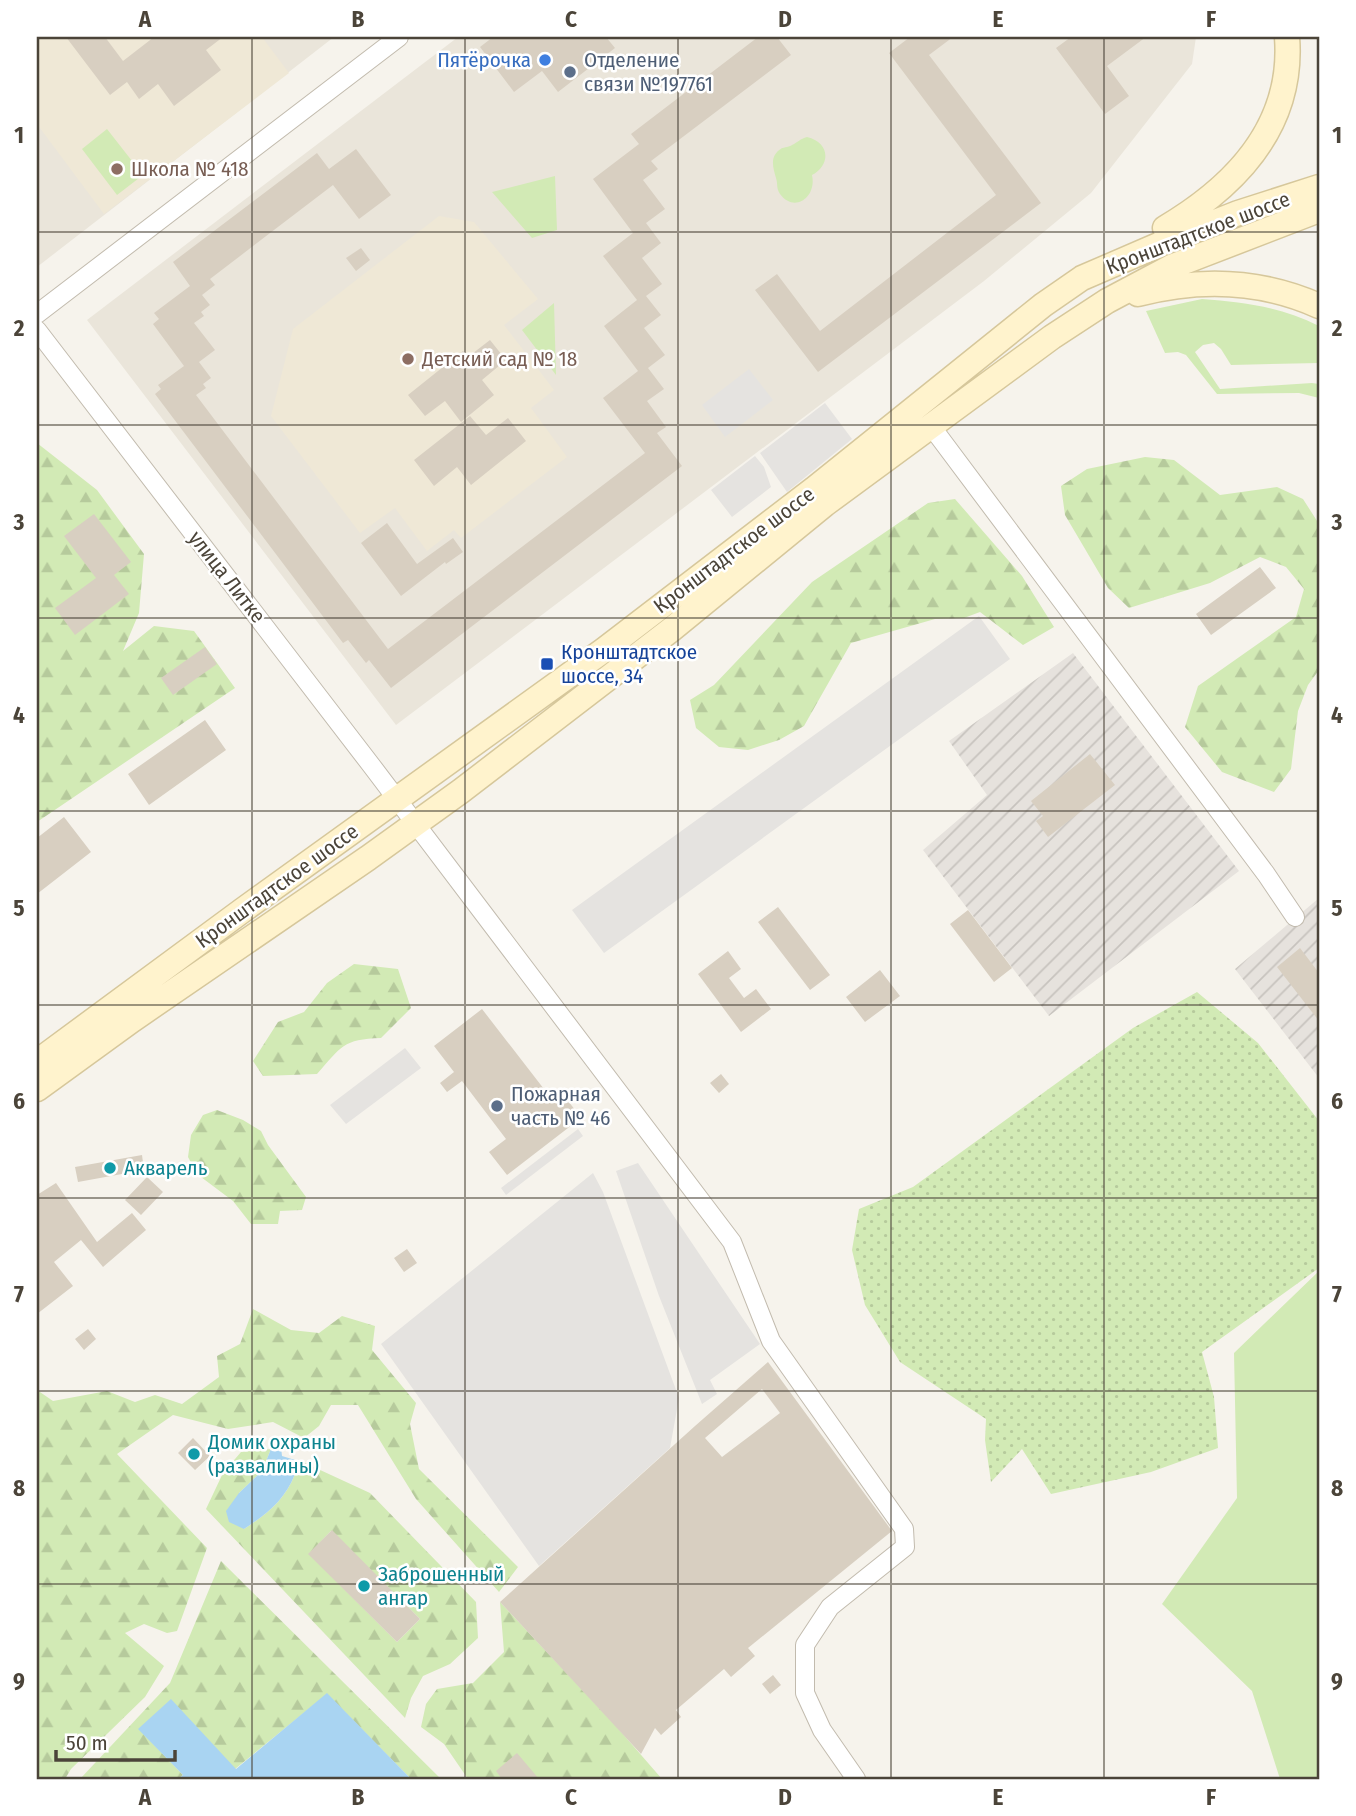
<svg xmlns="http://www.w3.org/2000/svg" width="1356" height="1816" viewBox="0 0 1356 1816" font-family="'Fira Sans Condensed',sans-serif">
	<defs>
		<pattern id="industrial-furrows" width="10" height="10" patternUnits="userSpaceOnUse" patternTransform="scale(1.75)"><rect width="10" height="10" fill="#e6e2dd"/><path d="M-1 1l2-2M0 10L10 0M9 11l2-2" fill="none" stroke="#c7c3be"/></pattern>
		<pattern id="forest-firs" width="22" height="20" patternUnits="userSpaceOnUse" patternTransform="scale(1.75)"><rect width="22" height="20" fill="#d2eab5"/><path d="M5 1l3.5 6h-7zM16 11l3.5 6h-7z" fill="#b6ca9c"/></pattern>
		<pattern id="garden-dots" width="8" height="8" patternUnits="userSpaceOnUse" patternTransform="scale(1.75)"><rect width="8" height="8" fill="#d2eab5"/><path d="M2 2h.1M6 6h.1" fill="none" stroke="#b6ca9c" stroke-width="1.8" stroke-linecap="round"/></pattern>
	</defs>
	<rect width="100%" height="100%" fill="#f6f3ec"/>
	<path fill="#eae5da" d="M 37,37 L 334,37 L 37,267 Z
		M 458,37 L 1196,37 L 1192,64 L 1091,193 L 984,281 L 396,725 L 87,320 Z"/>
	<path fill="url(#industrial-furrows)" d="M 1073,653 L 1239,871 L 1049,1016 L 923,850 L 987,795 L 949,741 Z
		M 1319,898 L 1319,1078 L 1235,969 Z"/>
	<path fill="#efe8d6" d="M 37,37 L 262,37 L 289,73 L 104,214 L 37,124 Z
		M 439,216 L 474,222 L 538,299 L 504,325 L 554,390 L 531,408 L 567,457 L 461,538 L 454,530 L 427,551 L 395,508 L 360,533 L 271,416 L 293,329 Z"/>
	<path fill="#d2eab5" d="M 107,129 L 143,175 L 117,195 L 82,149 Z
		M 807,137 C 829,142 832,164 812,175 C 817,198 794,213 780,194 C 776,188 778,184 776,178 C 773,167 769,156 782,148 C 783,148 791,146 792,145 C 798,142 800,139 807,137 Z
		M 555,176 L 557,230 L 532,238 L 492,192 Z
		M 1202,299 C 1244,302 1281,307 1319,326 L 1319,363 L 1231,365 L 1221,349 L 1214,343 L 1203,345 L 1195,352 L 1220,389 L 1312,383 L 1319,384 L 1319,398 L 1299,393 L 1217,394 L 1186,355 L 1178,352 L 1165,353 L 1146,311 Z
		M 554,303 L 556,375 L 522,330 Z
		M 1319,1271 L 1319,1779 L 1280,1779 L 1252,1691 L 1162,1604 L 1237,1498 L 1234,1353 Z"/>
	<path fill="url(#forest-firs)" fill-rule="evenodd" d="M 37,443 L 97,490 L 144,554 L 139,613 L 123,651 L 154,626 L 194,631 L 235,688 L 37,822 Z
		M 1145,457 L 1174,460 L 1220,495 L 1277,487 L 1303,499 L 1319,524 L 1319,670 L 1308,685 L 1298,711 L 1291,769 L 1274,792 L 1222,772 L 1185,727 L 1198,686 L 1296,617 L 1304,589 L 1286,567 L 1260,557 L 1210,583 L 1129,608 L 1108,588 L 1065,515 L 1061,486 L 1087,469 Z
		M 955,499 L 1022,576 L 1054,627 L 1023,645 L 980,612 L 964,618 L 935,619 L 851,643 L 804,726 L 779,740 L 748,750 L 719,747 L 696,728 L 690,700 L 714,685 L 812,582 L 928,503 Z
		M 354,964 L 398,969 L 411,1008 L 381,1038 C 343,1039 341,1047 317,1074 L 263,1076 L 253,1061 L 278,1022 L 304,1012 L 327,983 Z
		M 217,1110 L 243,1120 L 261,1131 L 268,1145 L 306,1197 L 302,1210 L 280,1211 L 278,1224 L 251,1224 L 233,1201 L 197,1174 L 188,1157 L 191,1135 L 203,1115 Z
		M 253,1309 L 291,1330 L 319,1333 L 342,1316 L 375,1326 L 372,1350 L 416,1403 L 410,1424 L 419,1469 L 518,1567 L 499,1592 L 416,1499 L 358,1405 L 331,1405 L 319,1426 L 304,1438 L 273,1422 L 228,1429 L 173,1415 L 117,1454 L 207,1548 L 177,1631 L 167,1633 L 144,1624 L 125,1633 L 164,1666 L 145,1697 L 71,1769 L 65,1779 L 37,1779 L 37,1390 L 53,1401 L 107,1391 L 135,1402 L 155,1395 L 182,1404 L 219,1377 L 217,1356 L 240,1344 Z
		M 271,1449 L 262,1471 L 239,1493 L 244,1529 C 267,1514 285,1500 295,1474 L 302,1472 L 305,1463 L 370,1493 L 476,1602 L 478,1638 L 450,1664 L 423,1676 L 411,1698 L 405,1718 L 206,1509 L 223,1473 L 241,1452 ZM 331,1531 L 420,1619 L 397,1642 L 309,1554 Z
		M 221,1561 L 441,1779 L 411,1779 L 327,1694 L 235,1769 L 139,1729 L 183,1775 L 178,1779 L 80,1779 L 170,1683 Z
		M 500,1602 L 615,1725 L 662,1779 L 468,1779 L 444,1744 L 421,1727 L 426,1704 L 437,1689 L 473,1683 L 504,1652 Z"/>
	<path fill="url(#garden-dots)" d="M 1197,992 L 1258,1043 L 1319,1121 L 1319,1268 L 1202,1352 L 1214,1397 L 1218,1448 L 1151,1472 L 1051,1494 L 1022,1449 L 991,1482 L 985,1440 L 986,1419 L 900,1362 L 865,1305 L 852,1250 L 859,1209 L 913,1187 L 1133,1028 Z"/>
	<path fill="#e5e3e0" d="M 749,369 L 773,400 L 725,437 L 702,405 Z
		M 825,403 L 852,439 L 787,492 L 760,453 Z
		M 755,456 L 764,467 L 771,487 L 732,517 L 711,490 Z
		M 979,616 L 1010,659 L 604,953 L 572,910 Z
		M 405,1048 L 421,1068 L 346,1124 L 330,1105 Z
		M 578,1129 L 583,1136 L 506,1195 L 501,1188 Z
		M 638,1163 L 760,1344 L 710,1380 L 717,1394 L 702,1404 L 659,1296 L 616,1171 Z
		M 593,1173 L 603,1192 L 679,1398 L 670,1448 L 539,1566 L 381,1344 Z"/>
	<path fill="#a9d4f2" d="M 281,1447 L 282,1456 L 305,1463 L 302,1472 L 295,1474 C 285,1500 267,1514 244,1529 L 229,1522 L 226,1511 L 239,1493 L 262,1471 L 271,1449 Z
		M 327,1693 L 411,1779 L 178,1779 L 183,1775 L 138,1729 L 171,1699 L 236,1769 Z"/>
	<path fill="#d8cfc1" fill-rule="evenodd" d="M 66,37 L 105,37 L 123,61 L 154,37 L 223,37 L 206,50 L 221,70 L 174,106 L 158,84 L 139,99 L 127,82 L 110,95 Z
		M 493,37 L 606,37 L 615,48 L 558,92 L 542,71 L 514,92 L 480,47 Z
		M 758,37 L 777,37 L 791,55 L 651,161 L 658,169 L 643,180 L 665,209 L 646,223 L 661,243 L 642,258 L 662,284 L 646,296 L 661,315 L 644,328 L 665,355 L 648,368 L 664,389 L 647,401 L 666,427 L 657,433 L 682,466 L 391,688 L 369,660 L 366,663 L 348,640 L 343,643 L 155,394 L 161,389 L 158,385 L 184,366 L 153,324 L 159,319 L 154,313 L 190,286 L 173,262 L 317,153 L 329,169 L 356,149 L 391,195 L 359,219 L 333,185 L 210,279 L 215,285 L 202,295 L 210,305 L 201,312 L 204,316 L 194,323 L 215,350 L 199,362 L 211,378 L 203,384 L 206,388 L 196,395 L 388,649 L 645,453 L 603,398 L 638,371 L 604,326 L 637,300 L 603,256 L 633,233 L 593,179 L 639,144 L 631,134 Z
		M 910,37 L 953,37 L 929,55 L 1041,203 L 818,372 L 755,290 L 777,274 L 820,331 L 996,195 L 889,53 Z
		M 1071,37 L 1146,37 L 1107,66 L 1129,96 L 1105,114 L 1056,48 Z
		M 361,248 L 370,260 L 356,271 L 346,258 Z
		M 490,340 L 506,360 L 482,380 L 494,395 L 461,422 L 445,401 L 425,416 L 408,395 L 463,351 L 468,357 Z
		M 470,416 L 486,435 L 508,418 L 526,441 L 471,485 L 457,467 L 434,486 L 414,460 Z
		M 94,514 L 131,562 L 114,575 L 129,594 L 75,635 L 55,608 L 96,578 L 64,536 Z
		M 387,523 L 417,564 L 453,538 L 463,552 L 446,564 L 445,562 L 401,596 L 361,543 Z
		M 1260,567 L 1276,588 L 1211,635 L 1196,614 Z
		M 205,647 L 217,664 L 173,695 L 161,678 Z
		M 205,720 L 226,750 L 149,805 L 128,774 Z
		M 1090,754 L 1115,785 L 1048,837 L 1036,821 L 1043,816 L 1031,801 Z
		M 64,817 L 91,852 L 37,894 L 37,838 Z
		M 778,907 L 830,975 L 810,990 L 758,922 Z
		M 968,910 L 1012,968 L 994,982 L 950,924 Z
		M 1300,948 L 1319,973 L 1319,1021 L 1277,967 Z
		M 728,951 L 741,969 L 729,978 L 744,998 L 756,989 L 771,1009 L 741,1032 L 698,974 Z
		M 880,970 L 900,996 L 865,1022 L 846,997 Z
		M 482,1009 L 554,1102 L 563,1094 L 581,1118 L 507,1175 L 489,1152 L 506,1139 L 462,1081 L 447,1092 L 440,1083 L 454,1072 L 434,1046 Z
		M 721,1074 L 729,1084 L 719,1093 L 710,1083 Z
		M 142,1155 L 144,1170 L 78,1182 L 75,1167 Z
		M 147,1177 L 163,1192 L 141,1215 L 125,1200 Z
		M 56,1183 L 97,1242 L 132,1213 L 146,1230 L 103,1267 L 81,1240 L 54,1262 L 73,1286 L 37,1314 L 37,1195 Z
		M 407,1249 L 417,1263 L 404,1272 L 394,1258 Z
		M 88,1329 L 96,1339 L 84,1350 L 75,1339 Z
		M 768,1362 L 892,1531 L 748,1648 L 755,1656 L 731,1677 L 724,1669 L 676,1710 L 681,1717 L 661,1735 L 655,1728 L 641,1754 L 500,1602 L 695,1426 ZM 762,1389 L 780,1413 L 722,1457 L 705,1438 Z
		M 193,1438 L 210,1456 L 195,1470 L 178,1453 Z
		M 332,1530 L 420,1619 L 397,1642 L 308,1554 Z
		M 773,1675 L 781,1685 L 770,1694 L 762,1684 Z
		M 517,1753 L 539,1779 L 502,1779 L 496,1771 Z"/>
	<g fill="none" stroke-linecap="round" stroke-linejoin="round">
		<g stroke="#c2bbae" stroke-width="20">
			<path id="street" d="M 37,314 L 399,37
				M 37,330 L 371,765 L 732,1242 L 771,1341 L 904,1529 L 905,1547 L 830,1607 L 805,1645 L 805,1693 L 822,1730 L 856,1779
				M 931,426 L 1266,874 L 1295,917"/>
		</g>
		<g stroke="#d6c79b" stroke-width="27">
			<path id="secondary" d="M 1165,228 C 1236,186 1294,126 1287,37
				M 1138,294 C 1200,278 1261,280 1319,306
				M 37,1062 L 243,910 L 604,650 L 814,489 L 1043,305 L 1082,278 L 1170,240 L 1238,213 L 1319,187
				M 37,1089 L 132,1020 L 368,858 L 461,791 L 672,629 L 825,504 L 1052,337 L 1107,301 L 1171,267 L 1319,210"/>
		</g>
		<use href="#street" stroke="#fff" stroke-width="18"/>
		<use href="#secondary" stroke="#fff3cd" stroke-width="24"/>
	</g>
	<path fill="none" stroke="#4b4439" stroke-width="2" stroke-opacity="0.55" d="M 252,37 L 252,1779M 465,37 L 465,1779M 678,37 L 678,1779M 891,37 L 891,1779M 1104,37 L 1104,1779M 37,232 L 1319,232M 37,425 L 1319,425M 37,618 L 1319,618M 37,811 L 1319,811M 37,1005 L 1319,1005M 37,1198 L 1319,1198M 37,1391 L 1319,1391M 37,1584 L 1319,1584"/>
	<circle fill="#3f7fe0" stroke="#fff" stroke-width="2.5" cx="545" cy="60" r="7"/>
	<g fill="#5c6f8a" stroke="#fff" stroke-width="2.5">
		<circle cx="570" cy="72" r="7"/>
		<circle cx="497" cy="1106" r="7"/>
	</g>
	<g fill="#8d6e63" stroke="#fff" stroke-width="2.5">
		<circle cx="117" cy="169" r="7"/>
		<circle cx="408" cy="359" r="7"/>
	</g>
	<rect fill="#1a4fb4" stroke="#fff" stroke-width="2.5" x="540" y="657" width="14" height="14" rx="3.5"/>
	<g fill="#0f9aa8" stroke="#fff" stroke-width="2.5">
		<circle cx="110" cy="1168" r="7"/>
		<circle cx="194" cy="1454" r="7"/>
		<circle cx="364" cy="1586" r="7"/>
	</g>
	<g text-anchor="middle" stroke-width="5" stroke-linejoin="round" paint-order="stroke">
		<g font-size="21" fill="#366cbe" stroke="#fff" text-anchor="end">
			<text x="531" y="67">Пятёрочка</text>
		</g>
		<g font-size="21" fill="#4e5e75" stroke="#fff" text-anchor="start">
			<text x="584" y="67">Отделение<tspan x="584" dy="24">связи №197761</tspan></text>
			<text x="511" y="1101">Пожарная<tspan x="511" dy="24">часть № 46</tspan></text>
		</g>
		<g font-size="21" fill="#785e54" stroke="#fff" text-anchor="start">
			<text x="131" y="176">Школа № 418</text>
			<text x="422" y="366">Детский сад № 18</text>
		</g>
		<g font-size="21" fill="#4b4439" stroke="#fff">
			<text transform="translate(1198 233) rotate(-21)" y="7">Кронштадтское шоссе</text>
			<text transform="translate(734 550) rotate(-37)" y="7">Кронштадтское шоссе</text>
			<text transform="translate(227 577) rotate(52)" y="7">улица Литке</text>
			<text transform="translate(277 886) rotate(-36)" y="7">Кронштадтское шоссе</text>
		</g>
		<g font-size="21" fill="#164399" stroke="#fff" text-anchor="start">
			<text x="561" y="659">Кронштадтское<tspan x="561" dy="24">шоссе, 34</tspan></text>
		</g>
		<g font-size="21" fill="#0d838f" stroke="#fff" text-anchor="start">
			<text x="124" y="1175">Акварель</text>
			<text x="208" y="1449">Домик охраны<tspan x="208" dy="24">(развалины)</tspan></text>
			<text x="378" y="1581">Заброшенный<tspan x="378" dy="24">ангар</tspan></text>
		</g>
	</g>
	<rect width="1356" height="1816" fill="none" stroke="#ffffff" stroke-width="77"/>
	<path d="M56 1750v10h119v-10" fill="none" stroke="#4b4439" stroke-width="3.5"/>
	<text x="66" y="1750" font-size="21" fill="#4b4439" stroke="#ffffff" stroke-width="5" paint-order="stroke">50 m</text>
	<rect x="38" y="38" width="1280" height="1740" fill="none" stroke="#4b4439" stroke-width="2.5"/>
	<g font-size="23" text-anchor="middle" font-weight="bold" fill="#4b4439">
		<text x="145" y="27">A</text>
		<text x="358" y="27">B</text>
		<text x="571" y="27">C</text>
		<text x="785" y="27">D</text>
		<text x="998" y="27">E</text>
		<text x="1211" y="27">F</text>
		<text x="19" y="143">1</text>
		<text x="1337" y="143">1</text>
		<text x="19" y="336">2</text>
		<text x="1337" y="336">2</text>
		<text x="19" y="530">3</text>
		<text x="1337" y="530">3</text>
		<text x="19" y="723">4</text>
		<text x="1337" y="723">4</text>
		<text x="19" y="916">5</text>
		<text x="1337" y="916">5</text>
		<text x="19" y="1109">6</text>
		<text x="1337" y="1109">6</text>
		<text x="19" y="1302">7</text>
		<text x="1337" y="1302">7</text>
		<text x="19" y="1496">8</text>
		<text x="1337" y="1496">8</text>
		<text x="19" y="1689">9</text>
		<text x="1337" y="1689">9</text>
		<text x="145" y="1805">A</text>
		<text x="358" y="1805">B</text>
		<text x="571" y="1805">C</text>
		<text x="785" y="1805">D</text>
		<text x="998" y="1805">E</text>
		<text x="1211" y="1805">F</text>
	</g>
</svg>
